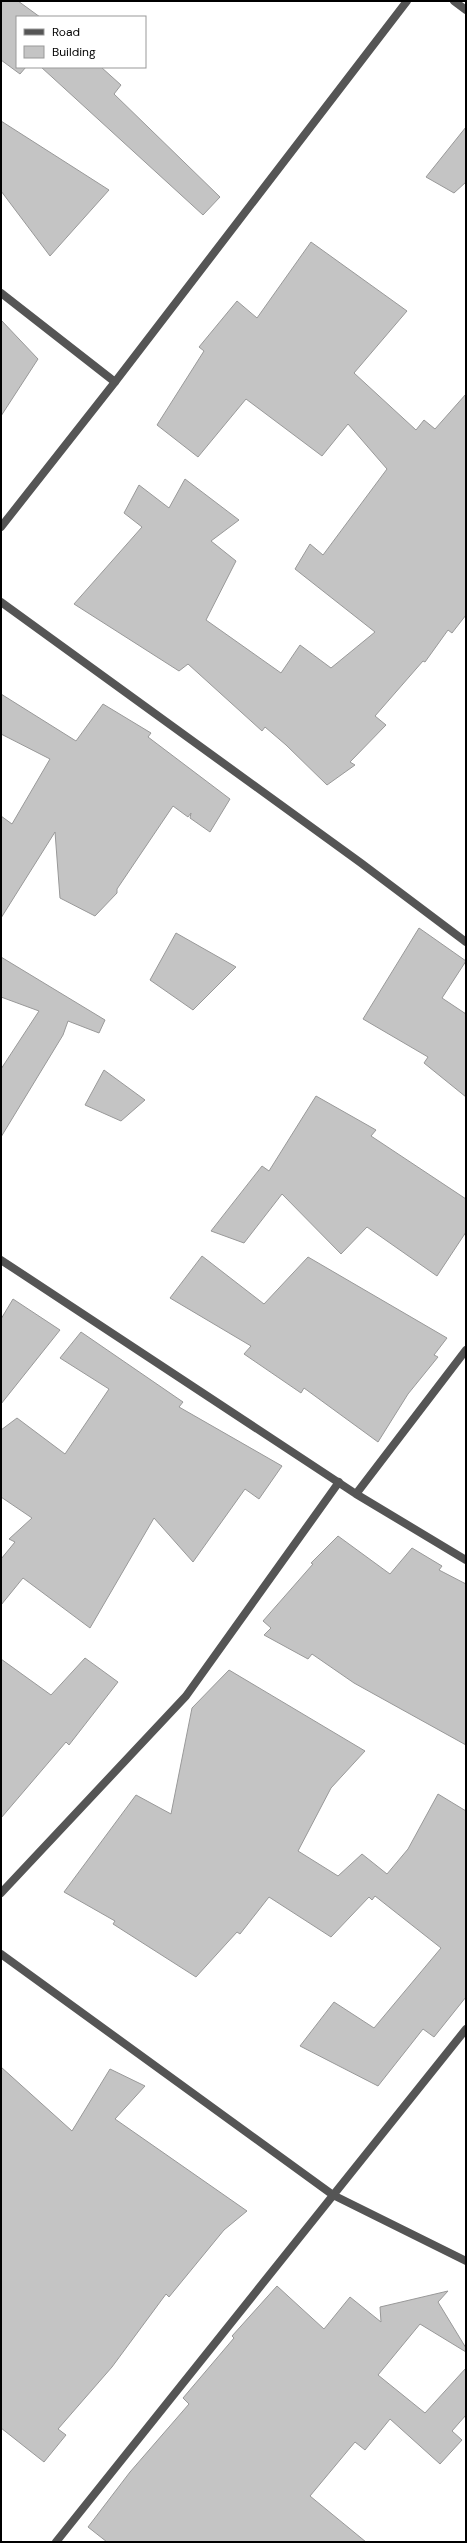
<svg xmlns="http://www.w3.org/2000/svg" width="467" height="2543" viewBox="0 0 467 2543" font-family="'DM Sans',sans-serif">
	<rect width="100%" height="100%" fill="#fff"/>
	<path fill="#c4c4c4" stroke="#999" d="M 1,1 L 18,1 L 40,17 L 17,17 L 17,67 L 26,67 L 20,74 L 1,60 Z
		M 41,67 L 101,67 L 121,85 L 114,94 L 220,197 L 203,215 Z
		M 1,121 L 109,190 L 50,256 L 1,191 Z
		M 466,127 L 466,182 L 454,193 L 426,177 Z
		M 311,242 L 407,311 L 354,373 L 416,430 L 424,420 L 435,429 L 466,394 L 466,615 L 452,633 L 448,630 L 425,662 L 423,661 L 375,716 L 386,725 L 350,762 L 355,765 L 327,785 L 286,745 L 265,727 L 262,731 L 188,664 L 179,671 L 74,604 L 142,527 L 124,513 L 139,485 L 169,508 L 185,479 L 239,520 L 211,541 L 236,561 L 206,620 L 281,673 L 300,645 L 331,668 L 375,632 L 295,569 L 310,544 L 323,555 L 387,469 L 348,424 L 322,456 L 246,399 L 198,457 L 157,425 L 204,351 L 199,347 L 237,301 L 257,318 Z
		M 1,320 L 38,359 L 1,416 Z
		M 1,694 L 76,741 L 103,704 L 151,733 L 148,737 L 230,799 L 210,832 L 190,818 L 191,813 L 188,817 L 173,806 L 117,889 L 117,893 L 95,916 L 60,898 L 55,832 L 1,918 L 1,816 L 12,824 L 50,759 L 1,734 Z
		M 419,928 L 466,961 L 442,998 L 466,1014 L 466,1097 L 424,1063 L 428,1057 L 363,1019 Z
		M 176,933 L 236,967 L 193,1010 L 150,980 Z
		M 1,957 L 105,1020 L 99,1033 L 68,1021 L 63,1035 L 1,1137 L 1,1069 L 39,1011 L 1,997 Z
		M 104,1070 L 145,1100 L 121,1121 L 85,1105 Z
		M 316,1096 L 376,1130 L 371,1136 L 466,1199 L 466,1232 L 437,1276 L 367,1227 L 341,1254 L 282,1194 L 244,1243 L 211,1231 L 262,1166 L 269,1171 Z
		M 202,1256 L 264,1304 L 308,1257 L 447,1338 L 434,1355 L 438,1357 L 408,1394 L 378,1442 L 304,1388 L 301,1393 L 244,1354 L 251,1346 L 170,1298 Z
		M 13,1299 L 60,1330 L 1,1404 L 1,1319 Z
		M 81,1332 L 183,1402 L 179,1407 L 282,1466 L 259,1499 L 245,1489 L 193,1562 L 154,1518 L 90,1628 L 23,1578 L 1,1605 L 1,1559 L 15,1542 L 9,1539 L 32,1518 L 1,1497 L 1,1430 L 17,1418 L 65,1454 L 109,1389 L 60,1358 Z
		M 338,1536 L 390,1574 L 412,1548 L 442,1566 L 439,1570 L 466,1584 L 466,1745 L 354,1683 L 312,1654 L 308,1659 L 264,1635 L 271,1628 L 263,1621 L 313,1564 L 311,1563 Z
		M 85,1658 L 118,1682 L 69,1745 L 66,1742 L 1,1818 L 1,1659 L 51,1695 Z
		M 229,1670 L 365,1751 L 331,1788 L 298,1851 L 338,1876 L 362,1854 L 387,1874 L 408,1849 L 438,1794 L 466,1811 L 466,1997 L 434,2037 L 423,2029 L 378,2086 L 300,2046 L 334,2002 L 374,2028 L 441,1948 L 375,1896 L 372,1900 L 369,1897 L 331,1937 L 269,1897 L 240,1934 L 237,1932 L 196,1977 L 113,1924 L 115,1921 L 64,1892 L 136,1795 L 171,1814 L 192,1708 Z
		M 1,2067 L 72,2131 L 110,2069 L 145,2086 L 115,2119 L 247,2211 L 224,2230 L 169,2297 L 166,2294 L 112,2367 L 58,2429 L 66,2435 L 44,2462 L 1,2428 Z
		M 277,2286 L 324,2329 L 350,2297 L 381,2322 L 380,2307 L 448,2291 L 438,2302 L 466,2348 L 466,2352 L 420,2324 L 378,2375 L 425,2413 L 466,2368 L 466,2415 L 452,2431 L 462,2440 L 440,2464 L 390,2419 L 365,2450 L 355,2442 L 310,2496 L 366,2542 L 107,2542 L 88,2527 L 130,2472 L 189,2404 L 183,2398 L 234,2338 L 232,2336 Z"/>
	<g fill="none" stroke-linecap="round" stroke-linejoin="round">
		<path stroke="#555" stroke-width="8" d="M 454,1 L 466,10
			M 1,293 L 115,382
			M 1,602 L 361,863 L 466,942
			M 1,1260 L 356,1494 L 466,1560
			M 356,1494 L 466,1350
			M 1,1893 L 186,1696 L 339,1482
			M 1,1954 L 333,2195 L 466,2261
			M 56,2542 L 466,2029"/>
		<path stroke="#555" stroke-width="8" d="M 1,527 L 115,382 L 407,1"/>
	</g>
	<rect width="467" height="2543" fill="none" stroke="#000000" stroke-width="4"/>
	<rect x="16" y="16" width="130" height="52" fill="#ffffff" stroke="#999999"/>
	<rect x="24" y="29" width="20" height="6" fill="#555555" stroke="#999999"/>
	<text x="52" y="36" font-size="12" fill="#000000">Road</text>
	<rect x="24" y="46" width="20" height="12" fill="#c4c4c4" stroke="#999999"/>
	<text x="52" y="56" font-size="12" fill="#000000">Building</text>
</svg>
